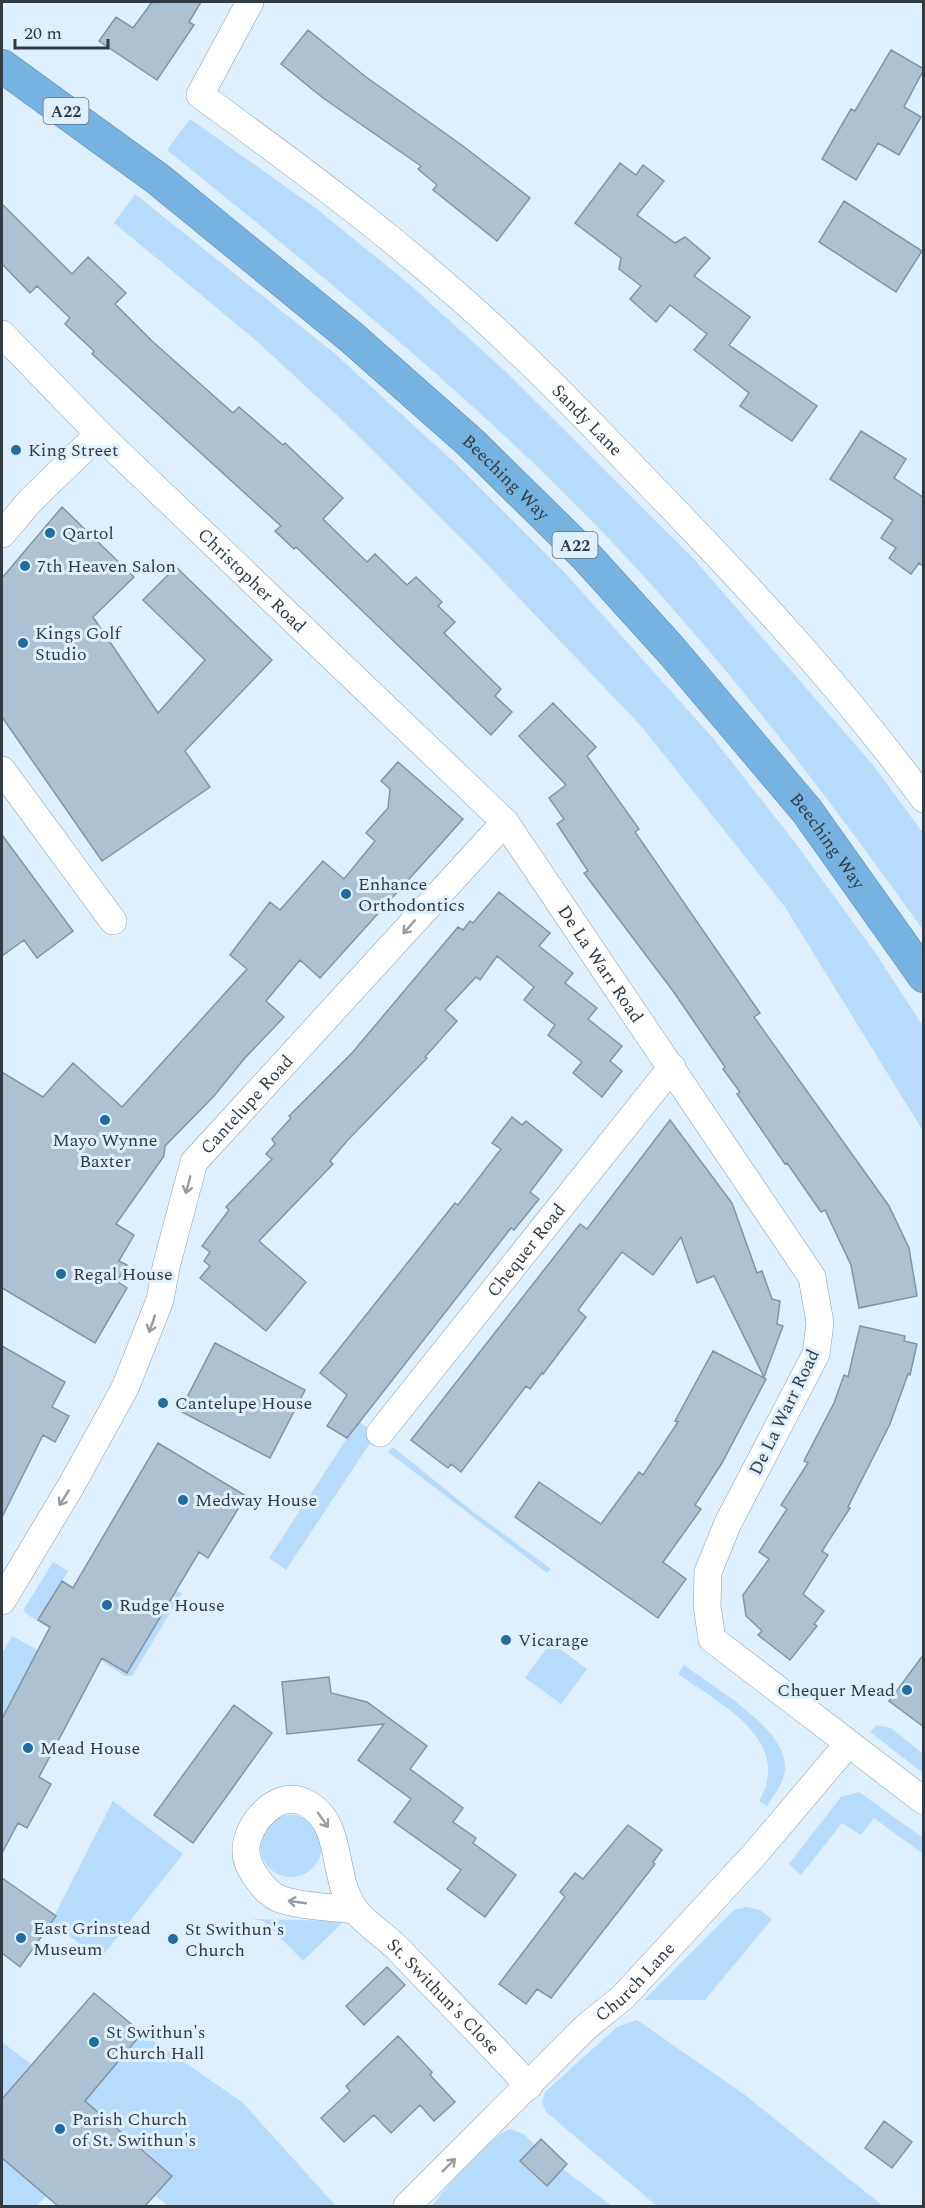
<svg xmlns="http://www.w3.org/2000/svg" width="925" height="2208" viewBox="0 0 925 2208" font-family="Spectral,serif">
	<rect width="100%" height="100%" fill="#deeffe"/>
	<path fill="#b7dcfb" d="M 190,119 L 317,209 L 409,284 L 505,371 L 693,558 L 873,765 L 923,833 L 923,930 C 814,777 699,627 565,494 C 440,370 304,261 167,150 Z
		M 135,194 L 334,353 L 455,463 L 565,573 L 712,737 L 793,840 L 872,948 L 923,1026 L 923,1131 L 785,907 L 642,727 L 479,556 L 338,416 L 252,337 L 114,223 Z
		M 358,1421 L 376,1434 L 286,1570 L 269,1558 Z
		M 393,1447 L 471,1510 L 551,1569 L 547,1573 L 388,1452 Z
		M 53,1562 L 68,1571 L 39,1620 L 176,1591 L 182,1593 L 132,1676 L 125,1676 L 25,1613 L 24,1609 Z
		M 12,1636 L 38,1650 L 2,1719 L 2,1654 Z
		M 551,1642 L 587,1669 L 561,1704 L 525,1678 Z
		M 684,1665 C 713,1687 788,1729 785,1769 C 784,1783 774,1795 767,1806 L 759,1801 C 794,1740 720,1704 678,1674 Z
		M 877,1725 L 891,1728 L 923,1754 L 923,1773 L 870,1732 Z
		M 859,1792 L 923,1838 L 923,1854 L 874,1818 L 861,1835 L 842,1823 L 801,1875 L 789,1864 L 841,1797 Z
		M 113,1801 L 183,1854 L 100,1959 L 51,1922 Z
		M260 1846a31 31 0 1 1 62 0a31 31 0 1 1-62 0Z
		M 746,1907 L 760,1910 L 772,1919 L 705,2000 L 644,2000 L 734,1910 Z
		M 250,1919 L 344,1921 L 303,1961 L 264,1921 Z
		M 637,2020 L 745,2095 L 883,2206 L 657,2206 L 546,2112 L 542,2102 L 545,2092 L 617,2027 Z
		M 142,2033 L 242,2102 L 336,2206 L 168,2206 L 155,2195 L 171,2176 L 84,2100 Z
		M 2,2042 L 31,2064 L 2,2099 Z
		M 510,2129 L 524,2134 L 535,2145 L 521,2161 L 546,2186 L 563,2169 L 612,2206 L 432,2206 C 445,2188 491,2136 510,2129 Z
		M 2,2158 L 46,2196 L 37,2206 L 2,2206 Z"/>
	<path fill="#acc1d2" stroke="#8195a6" stroke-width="1.5" d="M 152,2 L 201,2 L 189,22 L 194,25 L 157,80 L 99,41 L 116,17 L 133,28 Z
		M 308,30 L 366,77 L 463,146 L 530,198 L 497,241 L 433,190 L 437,185 L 418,169 L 421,166 L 323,98 L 281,64 Z
		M 891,50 L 924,69 L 904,107 L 921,117 L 899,155 L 878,143 L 856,180 L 822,159 L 851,109 L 855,111 Z
		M 620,163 L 636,175 L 643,165 L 664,181 L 637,215 L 675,243 L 685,237 L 710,258 L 694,276 L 750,317 L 729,345 L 817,406 L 792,441 L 740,406 L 749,393 L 694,350 L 707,334 L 670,305 L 656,322 L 630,299 L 641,286 L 619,269 L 621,258 L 575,223 Z
		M 844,201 L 922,251 L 896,292 L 819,242 Z
		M 2,204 L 72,274 L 88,257 L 126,293 L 115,304 L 152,341 L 233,413 L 239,407 L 283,445 L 285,443 L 343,498 L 323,519 L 367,562 L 375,554 L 407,585 L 416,577 L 442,602 L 438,606 L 455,622 L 444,633 L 501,689 L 495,696 L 512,712 L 491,735 L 296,547 L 294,549 L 275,531 L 281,526 L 92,354 L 94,351 L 65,324 L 70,318 L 37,286 L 30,293 L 2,264 Z
		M 861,431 L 906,459 L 894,478 L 924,498 L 924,567 L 919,563 L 911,574 L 889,558 L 896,548 L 881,538 L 893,520 L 830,479 Z
		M 62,507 L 134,577 L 93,617 L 158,713 L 205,660 L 143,600 L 176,567 L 272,660 L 185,751 L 210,787 L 102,861 L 2,717 L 2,578 Z
		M 553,703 L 596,747 L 587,756 L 639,829 L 635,832 L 760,1013 L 754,1017 L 889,1206 L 909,1248 L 917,1296 L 859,1308 L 851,1265 L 825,1210 L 821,1212 L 787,1163 L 785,1164 L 737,1094 L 740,1092 L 723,1069 L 725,1067 L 673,991 L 584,873 L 588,871 L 557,824 L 564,819 L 549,798 L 566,785 L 519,736 Z
		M 398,762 L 463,819 L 320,978 L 300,960 L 266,1001 L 284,1017 L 244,1059 L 214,1096 L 165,1146 L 164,1156 L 116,1224 L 134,1235 L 119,1261 L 127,1265 L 117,1281 L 127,1288 L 95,1343 L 2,1288 L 2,1072 L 43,1097 L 73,1063 L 122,1107 L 247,969 L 230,955 L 270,902 L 280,910 L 323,861 L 344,879 L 375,841 L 366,833 L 388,808 L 390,789 L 381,781 Z
		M 2,835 L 73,931 L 37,958 L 24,940 L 2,956 Z
		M 499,892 L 550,933 L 539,946 L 573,973 L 565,983 L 597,1008 L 588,1019 L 622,1046 L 610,1061 L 622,1071 L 602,1097 L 573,1073 L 582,1062 L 548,1035 L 555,1025 L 524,1000 L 534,987 L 497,956 L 480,980 L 476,977 L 445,1010 L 457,1021 L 425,1057 L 427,1058 L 347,1141 L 330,1161 L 333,1164 L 259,1241 L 306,1282 L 266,1331 L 200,1278 L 210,1266 L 204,1261 L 210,1252 L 202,1246 L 229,1210 L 226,1207 L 272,1159 L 266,1154 L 275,1144 L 272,1139 L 291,1118 L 289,1116 L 352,1053 L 458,927 L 463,930 L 470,921 L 473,923 Z
		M 512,1117 L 522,1125 L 526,1121 L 562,1150 L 530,1192 L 539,1199 L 514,1230 L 511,1228 L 347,1438 L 327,1426 L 347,1395 L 320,1373 L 455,1203 L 458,1205 L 501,1149 L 492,1143 Z
		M 670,1120 L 732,1203 L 757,1273 L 762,1271 L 772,1299 L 780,1301 L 777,1324 L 783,1326 L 764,1377 L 714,1276 L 697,1283 L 681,1237 L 653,1275 L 622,1252 L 578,1310 L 586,1317 L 543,1374 L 542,1373 L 530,1389 L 526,1386 L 461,1472 L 451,1464 L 448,1468 L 411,1440 L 580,1224 L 587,1229 Z
		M 860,1326 L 905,1336 L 904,1341 L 917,1344 L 910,1375 L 908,1374 L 890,1424 L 848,1507 L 850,1508 L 822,1551 L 828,1555 L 803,1594 L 824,1611 L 814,1624 L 817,1626 L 790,1660 L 758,1635 L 762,1631 L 746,1616 L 743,1595 L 769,1559 L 759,1552 L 787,1509 L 781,1505 L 808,1463 L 804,1461 L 834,1403 L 844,1375 L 848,1377 Z
		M 215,1343 L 305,1390 L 270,1458 L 180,1411 Z
		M 2,1346 L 65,1382 L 52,1407 L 69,1416 L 55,1442 L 43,1435 L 2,1517 Z
		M 713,1351 L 766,1379 L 722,1463 L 695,1505 L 701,1509 L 663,1562 L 686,1579 L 658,1618 L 515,1517 L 539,1482 L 601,1524 L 639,1472 L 643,1475 L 678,1422 L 675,1421 Z
		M 158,1443 L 246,1496 L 208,1558 L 199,1552 L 127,1673 L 102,1658 L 39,1777 L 51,1784 L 27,1828 L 18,1823 L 2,1853 L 2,1719 L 50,1627 L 38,1620 L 62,1581 L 73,1588 Z
		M 924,1654 L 924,1727 L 889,1701 Z
		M 329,1677 L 331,1693 L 367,1702 L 427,1746 L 410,1769 L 463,1808 L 453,1822 L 476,1838 L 473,1843 L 516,1875 L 485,1917 L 447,1889 L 461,1870 L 394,1822 L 411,1799 L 358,1760 L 384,1724 L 287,1734 L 282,1682 Z
		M 234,1705 L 272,1733 L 193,1843 L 154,1815 Z
		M 628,1825 L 662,1850 L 653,1862 L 655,1864 L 551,1998 L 537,1989 L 526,2004 L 499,1984 L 565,1897 L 560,1892 L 575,1873 L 583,1879 Z
		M 2,1878 L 56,1916 L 20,1967 L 2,1953 Z
		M 387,1967 L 405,1985 L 364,2025 L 346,2006 Z
		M 94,1993 L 142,2033 L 85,2101 L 172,2176 L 145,2206 L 58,2206 L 2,2158 L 2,2099 Z
		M 398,2036 L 432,2072 L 430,2075 L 455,2102 L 434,2121 L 420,2105 L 391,2133 L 374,2115 L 344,2142 L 321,2118 L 350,2091 L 346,2086 Z
		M 884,2121 L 912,2142 L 892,2168 L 865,2148 Z
		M 541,2139 L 567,2164 L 547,2186 L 520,2161 Z"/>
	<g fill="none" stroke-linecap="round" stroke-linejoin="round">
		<g stroke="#8b9faf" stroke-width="28">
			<g id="street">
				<path id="s1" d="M 250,2 L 200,95 C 312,176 422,258 521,354 C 568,398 612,446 657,492 C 751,589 844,690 924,799"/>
				<path id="s2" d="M 2,334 L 99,434 L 505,822 L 812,1277 L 820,1323 L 816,1354 L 728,1523 L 708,1572 L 707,1606 L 712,1639 L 924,1801"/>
				<path d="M 2,534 L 30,501 L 99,434"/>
				<path d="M 2,770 L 113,921"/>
				<path id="s3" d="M 380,1433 L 672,1067"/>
				<path id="s4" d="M 2,1601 L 71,1486 L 125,1388 L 160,1300 L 166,1267 L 194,1162 L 505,822"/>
				<path id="s5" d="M 355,1910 C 332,1907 305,1907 283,1900 C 272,1897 262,1886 256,1877 C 250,1868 245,1859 246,1848 C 248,1822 278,1788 306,1803 C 346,1824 330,1879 356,1911 C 368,1926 387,1937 400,1951 C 443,1996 487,2040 529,2086"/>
				<path id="s6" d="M 407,2206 L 586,2027 L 623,1997 L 754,1855 L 848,1744"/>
			</g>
		</g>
		<g stroke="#5f89a9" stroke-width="34">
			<g id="highway">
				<path id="s7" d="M 2,66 L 158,179 L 350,336 L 471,443 L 586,556 L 671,650 L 807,811 L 924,976"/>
			</g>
		</g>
		<use href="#street" stroke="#fff" stroke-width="27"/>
		<use href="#highway" stroke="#77b3e1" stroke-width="33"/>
	</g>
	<defs><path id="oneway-shaft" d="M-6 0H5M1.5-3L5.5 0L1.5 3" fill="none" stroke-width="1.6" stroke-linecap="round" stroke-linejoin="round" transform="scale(1.5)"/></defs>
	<g stroke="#989da0">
		<use href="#oneway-shaft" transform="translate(409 927) rotate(132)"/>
		<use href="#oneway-shaft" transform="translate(188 1185) rotate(105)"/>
		<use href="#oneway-shaft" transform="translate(152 1324) rotate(109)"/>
		<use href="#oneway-shaft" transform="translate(64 1498) rotate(122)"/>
		<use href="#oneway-shaft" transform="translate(323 1820) rotate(55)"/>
		<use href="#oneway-shaft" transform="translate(297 1902) rotate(-172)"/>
		<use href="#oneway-shaft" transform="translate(449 2165) rotate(-45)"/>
	</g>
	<g fill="#216da0" stroke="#deeffe" stroke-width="2">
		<circle cx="16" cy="450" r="6"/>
		<circle cx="50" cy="533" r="6"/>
		<circle cx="25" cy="566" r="6"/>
		<circle cx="23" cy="643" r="6"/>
		<circle cx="346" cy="894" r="6"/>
		<circle cx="105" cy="1120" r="6"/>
		<circle cx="61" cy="1274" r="6"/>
		<circle cx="163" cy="1403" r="6"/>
		<circle cx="183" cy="1500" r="6"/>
		<circle cx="107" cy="1605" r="6"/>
		<circle cx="506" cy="1640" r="6"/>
		<circle cx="907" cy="1690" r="6"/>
		<circle cx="28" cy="1748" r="6"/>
		<circle cx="21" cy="1938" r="6"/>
		<circle cx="173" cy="1939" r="6"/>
		<circle cx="94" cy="2042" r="6"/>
		<circle cx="60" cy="2129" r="6"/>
	</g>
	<g text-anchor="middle" stroke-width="6" stroke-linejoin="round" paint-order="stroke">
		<g fill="#deeffe" stroke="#66717a" stroke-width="1.5">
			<rect x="43.5" y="98" width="45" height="26" rx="4.5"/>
			<rect x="552.5" y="532" width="45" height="26" rx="4.5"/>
		</g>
		<g font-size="16" font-weight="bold" fill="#323b42">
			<text x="66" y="117">A22</text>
			<text x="575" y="551">A22</text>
		</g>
		<g font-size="18" fill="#323b42" stroke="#deeffe">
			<text dy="6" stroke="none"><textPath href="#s1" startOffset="612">Sandy Lane</textPath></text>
			<text dy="6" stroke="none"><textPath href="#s7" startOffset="651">Beeching Way</textPath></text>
			<text dy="6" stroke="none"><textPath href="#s2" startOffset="351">Christopher Road</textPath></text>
			<text dy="6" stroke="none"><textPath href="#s7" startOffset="1137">Beeching Way</textPath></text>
			<text dy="6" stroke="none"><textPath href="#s2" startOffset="872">De La Warr Road</textPath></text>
			<text dy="6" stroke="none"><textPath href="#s4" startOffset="561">Cantelupe Road</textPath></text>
			<text dy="6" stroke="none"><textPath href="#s3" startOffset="234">Chequer Road</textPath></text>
			<text transform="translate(784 1412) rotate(-64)" y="6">De La Warr Road</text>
			<text dy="6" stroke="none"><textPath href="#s6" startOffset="320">Church Lane</textPath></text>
			<text dy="6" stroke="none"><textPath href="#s5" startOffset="472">St. Swithun's Close</textPath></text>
		</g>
		<g font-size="18" fill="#323b42" stroke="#deeffe" text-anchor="start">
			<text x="28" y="456">King Street</text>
			<text x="62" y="539">Qartol</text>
			<text x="37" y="572">7th Heaven Salon</text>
			<text x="35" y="639">Kings Golf<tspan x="35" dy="21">Studio</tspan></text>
			<text x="358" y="890">Enhance<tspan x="358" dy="21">Orthodontics</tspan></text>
			<text x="105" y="1146" text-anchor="middle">Mayo Wynne<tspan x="105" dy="21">Baxter</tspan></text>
			<text x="73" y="1280">Regal House</text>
			<text x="175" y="1409">Cantelupe House</text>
			<text x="195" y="1506">Medway House</text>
			<text x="119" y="1611">Rudge House</text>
			<text x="518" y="1646">Vicarage</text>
			<text x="895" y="1696" text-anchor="end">Chequer Mead</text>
			<text x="40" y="1754">Mead House</text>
			<text x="33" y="1934">East Grinstead<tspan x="33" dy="21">Museum</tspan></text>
			<text x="185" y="1935">St Swithun's<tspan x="185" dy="21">Church</tspan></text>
			<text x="106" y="2038">St Swithun's<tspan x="106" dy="21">Church Hall</tspan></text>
			<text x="72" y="2125">Parish Church<tspan x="72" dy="21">of St. Swithun's</tspan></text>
		</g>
	</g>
	<rect width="925" height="2208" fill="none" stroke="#323b42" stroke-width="6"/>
	<path d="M15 39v9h93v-9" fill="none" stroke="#323b42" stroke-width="3"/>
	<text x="24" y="39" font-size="18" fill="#323b42" stroke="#deeffe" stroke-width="4.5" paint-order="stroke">20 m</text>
</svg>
